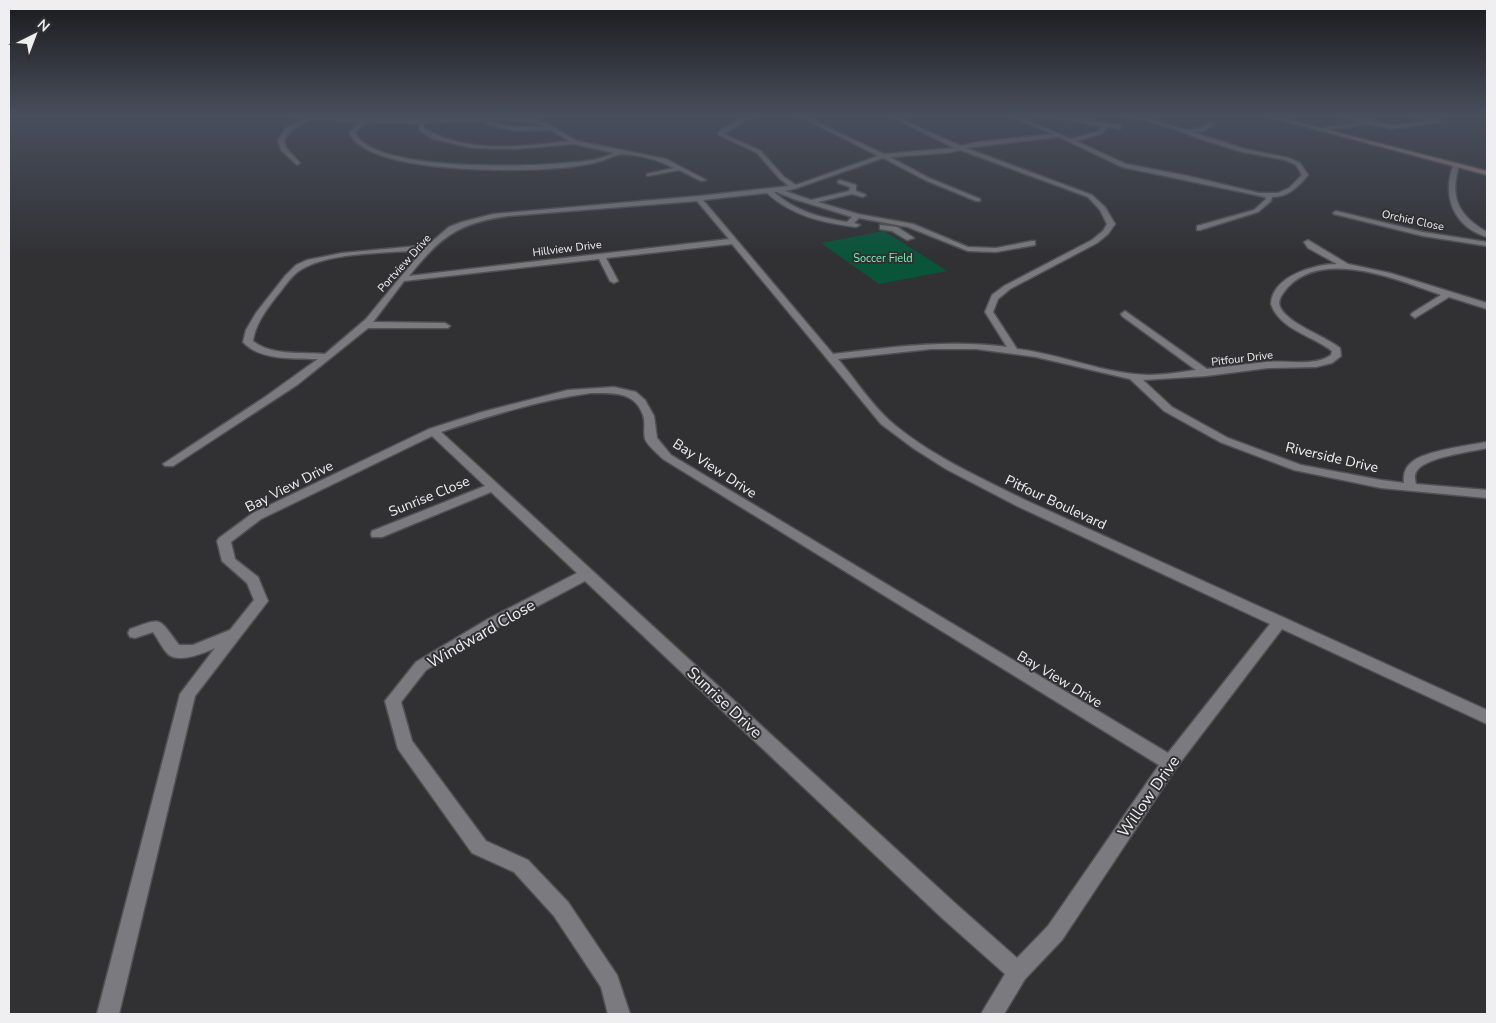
<svg xmlns="http://www.w3.org/2000/svg" width="1496" height="1023" viewBox="0 0 1496 1023" font-family="'Nunito Sans',sans-serif">
	<rect width="100%" height="100%" fill="#313134"/>
	<path fill="#085539" d="M 884,231 L 947,271 L 879,284 L 821,243 Z"/>
	<g fill="none" stroke-linecap="round" stroke-linejoin="round">
		<g stroke="#515153" stroke-width="3">
			<path id="street" d="M 293,115 L 422,120 L 531,118 L 548,124 L 577,141 L 666,159 L 706,180 L 701,181 L 679,170 L 647,176 L 647,174 L 674,168 C 659,160 640,155 623,154 C 616,154 608,159 601,161 C 592,164 581,165 571,167 C 530,172 366,176 349,132 L 361,122 C 332,121 302,111 284,140 L 286,148 L 300,163 L 297,165 L 281,150 L 278,140 L 286,128 L 308,118 ZM 488,121 L 486,124 L 515,131 L 551,130 L 569,141 C 522,147 466,154 424,128 L 424,123 C 457,122 519,114 546,127 L 515,127 ZM 367,122 L 419,124 L 419,130 L 433,139 L 473,148 L 517,149 L 574,144 L 614,153 C 607,156 599,159 592,160 C 552,167 372,175 355,132 Z
				M 748,115 L 754,115 L 724,134 L 761,151 L 784,177 L 796,185 L 878,156 L 797,115 L 802,115 L 884,154 L 954,148 L 887,115 L 892,115 L 961,146 L 978,142 L 1053,134 L 1008,115 L 1014,115 L 1071,139 L 1099,131 L 1102,126 L 1056,118 L 1037,117 L 1057,115 L 1122,126 L 1120,129 L 1107,127 L 1103,133 L 1076,141 L 1126,164 L 1188,176 L 1259,193 L 1278,193 L 1289,188 L 1302,175 L 1296,165 L 1285,160 L 1242,152 L 1194,137 L 1173,128 L 1124,115 L 1132,115 L 1186,130 L 1201,128 L 1211,122 L 1213,125 L 1204,131 L 1192,132 L 1245,149 L 1289,158 L 1300,163 L 1308,175 C 1298,187 1288,197 1272,197 L 1271,201 L 1258,212 L 1200,230 L 1197,230 L 1197,226 L 1254,210 L 1266,199 L 1265,197 L 1122,167 L 1059,137 L 966,148 L 1092,195 L 1105,207 L 1115,224 L 1108,234 L 1097,243 L 1010,289 L 998,299 L 993,312 L 1017,349 C 1061,354 1104,374 1149,375 C 1165,375 1180,372 1196,370 L 1122,316 L 1121,314 L 1125,311 L 1207,369 C 1226,367 1246,364 1266,362 C 1286,360 1314,367 1331,355 L 1332,351 C 1313,336 1279,329 1271,304 C 1272,276 1315,264 1337,264 L 1308,248 L 1304,242 L 1308,240 L 1348,264 L 1390,273 L 1487,303 L 1487,309 L 1449,297 L 1415,318 L 1411,315 L 1412,313 L 1441,295 C 1400,281 1325,248 1288,287 C 1283,293 1277,300 1280,307 C 1288,324 1325,336 1340,348 L 1341,356 L 1332,363 L 1316,367 L 1268,368 L 1206,376 L 1143,380 L 1172,407 L 1228,438 L 1301,465 L 1381,480 L 1404,483 C 1403,475 1405,467 1412,462 C 1424,451 1470,445 1487,442 L 1487,448 C 1471,452 1424,457 1416,472 C 1414,476 1415,479 1416,484 L 1487,490 L 1487,498 L 1381,488 L 1294,470 L 1220,442 L 1164,411 L 1130,379 L 1036,357 L 976,349 L 931,349 L 838,359 C 855,379 870,403 890,421 C 929,455 979,477 1025,500 L 1487,710 L 1487,724 L 1282,629 L 1176,768 L 1062,940 L 1025,979 L 1004,1014 L 981,1014 L 1005,974 L 942,918 L 585,581 L 498,627 L 426,670 L 401,702 L 412,741 L 486,841 L 528,860 L 568,902 L 617,975 L 630,1014 L 608,1014 L 601,987 L 554,916 L 514,872 L 472,853 L 398,749 L 385,701 L 416,662 L 488,619 L 577,573 L 491,492 L 382,537 L 372,537 L 371,534 L 372,531 L 485,486 L 432,436 L 261,519 L 231,542 L 235,559 L 258,577 L 268,601 L 195,696 L 119,1014 L 97,1014 L 180,694 L 215,648 C 205,653 180,663 169,655 C 163,650 158,639 153,632 L 135,638 L 130,637 L 128,633 L 130,629 C 163,617 158,617 179,645 L 193,645 L 230,630 L 254,600 L 247,583 L 222,561 L 217,541 L 219,538 L 253,513 L 429,429 L 482,412 L 568,390 L 614,387 L 636,392 L 645,400 L 654,416 L 657,438 L 671,455 L 1168,753 L 1270,624 L 1017,506 L 946,469 L 913,448 L 881,424 L 732,244 L 606,258 L 618,281 L 614,283 L 610,281 L 599,259 L 404,281 L 373,322 L 445,323 L 450,326 L 448,328 L 368,328 L 297,385 L 173,466 L 165,466 L 163,464 L 265,397 L 318,359 C 295,358 260,361 243,342 L 246,330 L 256,313 L 285,276 L 296,265 L 307,260 L 342,253 L 428,245 L 449,227 L 462,222 L 493,214 L 699,196 L 789,186 L 780,179 L 757,153 L 719,135 L 718,133 L 722,129 ZM 960,150 L 1088,197 L 1100,210 L 1107,224 L 1103,231 L 1092,240 L 1004,286 L 992,295 L 985,312 L 1007,347 C 948,339 892,347 833,354 L 703,200 L 767,193 C 792,216 824,223 856,227 L 860,225 L 854,223 L 859,218 L 908,227 L 968,251 L 996,252 L 1035,245 L 1035,241 L 1032,241 L 996,248 L 968,247 L 913,224 L 858,214 L 818,202 L 852,194 L 863,197 L 866,195 L 856,191 L 856,185 L 840,180 L 838,181 L 838,183 L 850,187 L 849,191 L 811,200 L 785,191 L 797,188 L 883,158 L 925,180 L 976,201 L 980,201 L 980,199 L 929,178 L 890,157 L 947,153 ZM 774,192 L 777,192 L 794,199 L 852,217 L 847,222 C 821,218 795,211 774,192 ZM 697,201 L 729,239 L 409,276 C 440,237 458,223 508,216 ZM 423,250 L 366,319 L 325,354 C 302,352 271,356 253,341 C 255,325 266,310 276,297 C 284,288 291,275 302,269 C 330,252 389,253 423,250 ZM 591,393 C 612,393 635,391 643,415 C 646,423 643,431 645,439 C 648,446 658,454 663,459 L 1159,765 L 1048,926 L 1017,958 L 956,904 L 441,432 C 490,416 540,400 591,393 Z
				M 1281,115 L 1293,115 L 1274,119 L 1271,117 Z
				M 1338,115 L 1345,115 L 1392,125 L 1431,121 L 1414,115 L 1420,115 L 1442,122 L 1392,129 L 1367,124 L 1318,131 L 1315,129 L 1362,123 Z
				M 1456,164 L 1459,166 C 1449,198 1459,216 1487,232 L 1487,237 C 1454,227 1442,197 1453,166 Z
				M 1336,211 L 1423,232 L 1487,242 L 1487,246 L 1423,236 L 1334,214 L 1333,213 Z
				M 880,225 L 897,227 L 914,238 L 907,240 L 892,231 L 880,229 Z"/>
		</g>
		<g stroke="#515153" stroke-width="3">
			<path id="secondary" d="M 1262,115 L 1269,115 L 1487,171 L 1487,175 Z"/>
		</g>
		<use href="#street" fill="#7b7b7f" fill-rule="evenodd"/>
		<use href="#secondary" fill="#a0847b" fill-rule="evenodd"/>
	</g>
	<linearGradient id="sky" x2="0" y2="1"><stop stop-color="#1b1b1d"/><stop offset="0.45" stop-color="#484e5c"/><stop offset="1" stop-color="#484e5c" stop-opacity="0"/></linearGradient>
	<rect width="1496" height="258" fill="url(#sky)"/>
	<g text-anchor="middle" stroke-width="4" stroke-linejoin="round" paint-order="stroke">
		<g font-size="11" fill="#efeff1" stroke="#313134">
			<text transform="translate(1413 220) rotate(12)" y="4">Orchid Close</text>
			<text transform="translate(567 248) rotate(-7)" y="4">Hillview Drive</text>
			<text transform="translate(404 263) rotate(-48)" y="4">Portview Drive</text>
			<text transform="translate(1242 358) rotate(-7)" y="4">Pitfour Drive</text>
		</g>
		<g font-size="11" fill="#73f4ba" stroke="#313134">
			<text x="883" y="262">Soccer Field</text>
		</g>
		<g font-size="14" fill="#efeff1" stroke="#313134">
			<text transform="translate(1332 457) rotate(13)" y="5">Riverside Drive</text>
			<text transform="translate(715 468) rotate(33)" y="5">Bay View Drive</text>
			<text transform="translate(289 486) rotate(-27)" y="5">Bay View Drive</text>
			<text transform="translate(429 496) rotate(-22)" y="5">Sunrise Close</text>
			<text transform="translate(1056 502) rotate(25)" y="5">Pitfour Boulevard</text>
			<text transform="translate(1060 679) rotate(31)" y="5">Bay View Drive</text>
		</g>
		<g font-size="16" fill="#efeff1" stroke="#313134">
			<text transform="translate(481 633) rotate(-30)" y="6">Windward Close</text>
			<text transform="translate(725 702) rotate(43)" y="6">Sunrise Drive</text>
			<text transform="translate(1148 796) rotate(-55)" y="6">Willow Drive</text>
		</g>
	</g>
	<rect width="1496" height="1023" fill="none" stroke="#efeff1" stroke-width="20"/>
	<g transform="translate(35 35) rotate(42)" stroke="#313134" stroke-width="4" paint-order="stroke">
	<path d="M0-4L9 19L0 12L-9 19Z" fill="#efeff1"/>
	<text y="-8" font-size="14" font-weight="bold" text-anchor="middle" fill="#efeff1">N</text>
	</g>
</svg>
